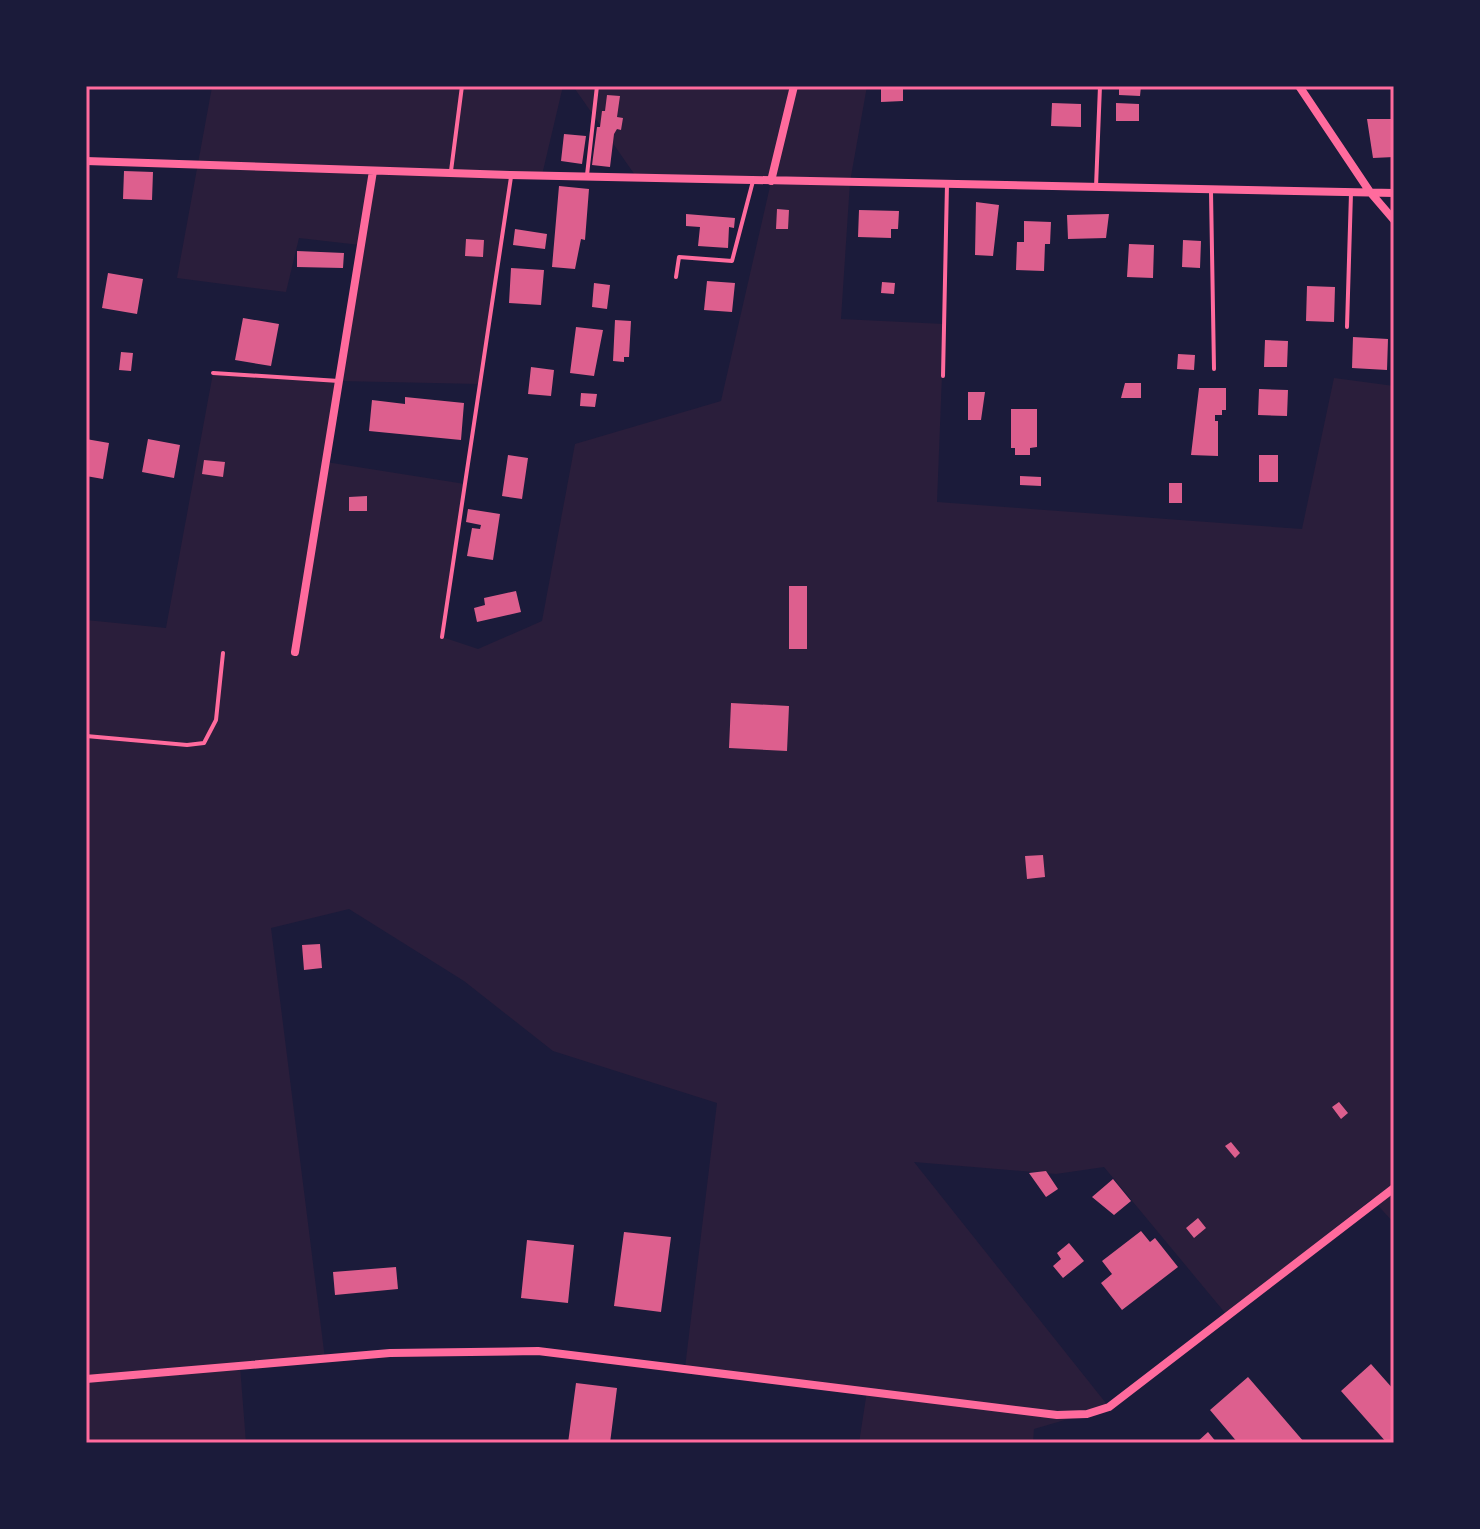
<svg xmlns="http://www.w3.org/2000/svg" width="1480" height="1529" viewBox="0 0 1480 1529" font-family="'DejaVu Sans',sans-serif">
	<rect width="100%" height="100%" fill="#1b1b3a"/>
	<path fill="#2a1e3b" d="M 563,86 L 542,175 L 511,175 L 480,384 L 339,381 L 326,462 L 465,484 L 442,637 L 478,649 L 542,621 L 575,444 L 721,401 L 771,182 L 637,178 L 573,86 L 867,86 L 850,182 L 841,319 L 944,324 L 937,502 L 1302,529 L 1334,378 L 1394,386 L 1394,1223 L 1372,1199 L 1226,1314 L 1104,1167 L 1056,1174 L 914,1162 L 1109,1407 L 1034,1429 L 1033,1443 L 859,1443 L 867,1391 L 685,1368 L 717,1103 L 553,1051 L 464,981 L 349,909 L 271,928 L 325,1359 L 240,1366 L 246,1443 L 86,1443 L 86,620 L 166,628 L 213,373 L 338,381 L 360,245 L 299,238 L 286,292 L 177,278 L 212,87 Z"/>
	<path fill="#dd5f8e" d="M 881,86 L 903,86 L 903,101 L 881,102 Z
		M 1119,86 L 1141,86 L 1140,96 L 1119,95 Z
		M 607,95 L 620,96 L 617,117 L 623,118 L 621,130 L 617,129 L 614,134 L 610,167 L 592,165 L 597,127 L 600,127 L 602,111 L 605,111 Z
		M 1052,103 L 1081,104 L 1081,127 L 1051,126 Z
		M 1116,103 L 1139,104 L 1139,121 L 1116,121 Z
		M 1367,119 L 1394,119 L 1394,157 L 1373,158 Z
		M 564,134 L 586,136 L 582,164 L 561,161 Z
		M 124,171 L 153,172 L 152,200 L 123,199 Z
		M 559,186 L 589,189 L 585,240 L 581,239 L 575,269 L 552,267 Z
		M 976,202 L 999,205 L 993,256 L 975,255 Z
		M 777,209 L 789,210 L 788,229 L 776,229 Z
		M 859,210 L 899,211 L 898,229 L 891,229 L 891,238 L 858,237 Z
		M 686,214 L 735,218 L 734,228 L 729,227 L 728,248 L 698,246 L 700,227 L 686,226 Z
		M 1109,214 L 1106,238 L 1068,239 L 1067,215 Z
		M 1024,221 L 1051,222 L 1050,244 L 1045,244 L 1044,271 L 1016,270 L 1017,242 L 1024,242 Z
		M 515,229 L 547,234 L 545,249 L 513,245 Z
		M 466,239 L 484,240 L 483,257 L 465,256 Z
		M 1183,240 L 1201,241 L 1200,268 L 1182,267 Z
		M 1129,244 L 1154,245 L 1153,278 L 1127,277 Z
		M 297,251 L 344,253 L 343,268 L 297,267 Z
		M 511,268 L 544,270 L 541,305 L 509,303 Z
		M 108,273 L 143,279 L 137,314 L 102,308 Z
		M 707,281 L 735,283 L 732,312 L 704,310 Z
		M 882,282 L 895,283 L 894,294 L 881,293 Z
		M 594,283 L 610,285 L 607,309 L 592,307 Z
		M 1307,286 L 1335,287 L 1334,322 L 1306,321 Z
		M 243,318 L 279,324 L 271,366 L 235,360 Z
		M 615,320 L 631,321 L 629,357 L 624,357 L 624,362 L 613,361 Z
		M 576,327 L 603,330 L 594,376 L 570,373 Z
		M 1353,337 L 1388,339 L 1387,370 L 1352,368 Z
		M 1265,340 L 1288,341 L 1287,367 L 1264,367 Z
		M 121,352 L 133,353 L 131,371 L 119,370 Z
		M 1178,354 L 1195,355 L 1194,370 L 1177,369 Z
		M 531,367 L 554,370 L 551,396 L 528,394 Z
		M 1125,383 L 1141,383 L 1141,398 L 1121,398 Z
		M 1199,388 L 1226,388 L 1226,410 L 1222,410 L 1222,415 L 1215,415 L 1215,421 L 1218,421 L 1218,456 L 1191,455 Z
		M 1259,389 L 1288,390 L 1287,416 L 1258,415 Z
		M 968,392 L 985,392 L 981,420 L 968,420 Z
		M 581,393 L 597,394 L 595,407 L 580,406 Z
		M 405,397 L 464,403 L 461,440 L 369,431 L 372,400 L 405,404 Z
		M 1011,409 L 1037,409 L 1037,447 L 1030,448 L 1030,455 L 1015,455 L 1015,448 L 1011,448 Z
		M 86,439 L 109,443 L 103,479 L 86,476 Z
		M 148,439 L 180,445 L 174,478 L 142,472 Z
		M 508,455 L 528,458 L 522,499 L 502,496 Z
		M 1259,455 L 1278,455 L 1278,482 L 1259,482 Z
		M 204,460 L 225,462 L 223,477 L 202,474 Z
		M 1020,476 L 1041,477 L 1041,486 L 1020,485 Z
		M 1169,483 L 1182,483 L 1182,503 L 1169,503 Z
		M 367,496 L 367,511 L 349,511 L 349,497 Z
		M 468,509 L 500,514 L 493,560 L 467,556 L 472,528 L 480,529 L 481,525 L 466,522 Z
		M 789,586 L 807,586 L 807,649 L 789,649 Z
		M 516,591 L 521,612 L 477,622 L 474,608 L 485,605 L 484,598 Z
		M 731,703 L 789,706 L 787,751 L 729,748 Z
		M 1043,855 L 1045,877 L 1027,879 L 1025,856 Z
		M 320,944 L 322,968 L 304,970 L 302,945 Z
		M 1339,1102 L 1348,1113 L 1341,1119 L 1332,1107 Z
		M 1231,1142 L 1240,1153 L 1235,1158 L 1225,1146 Z
		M 1046,1171 L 1058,1189 L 1046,1197 L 1029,1173 Z
		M 1113,1179 L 1131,1201 L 1114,1215 L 1092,1197 Z
		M 1198,1218 L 1206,1228 L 1194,1238 L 1186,1228 Z
		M 1141,1231 L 1150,1242 L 1155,1238 L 1178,1267 L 1122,1310 L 1101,1283 L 1112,1274 L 1102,1261 Z
		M 624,1232 L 671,1237 L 661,1312 L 614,1306 Z
		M 527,1240 L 574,1245 L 568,1303 L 521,1298 Z
		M 1069,1243 L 1084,1261 L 1063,1278 L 1053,1266 L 1061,1259 L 1057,1253 Z
		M 396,1267 L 398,1289 L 335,1295 L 333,1272 Z
		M 1371,1364 L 1394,1390 L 1394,1443 L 1387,1443 L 1341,1391 Z
		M 1248,1377 L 1304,1442 L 1302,1443 L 1238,1443 L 1210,1410 Z
		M 576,1383 L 617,1388 L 610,1443 L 568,1443 Z
		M 1208,1432 L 1217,1443 L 1196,1443 Z"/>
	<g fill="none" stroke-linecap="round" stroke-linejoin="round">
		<path stroke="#ff6b9d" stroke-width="4" d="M 451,171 L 462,86
			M 587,175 L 597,86
			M 1096,187 L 1100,86
			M 1211,192 L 1214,369
			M 676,277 L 679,257 L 732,261 L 753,181
			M 1347,327 L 1351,193
			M 213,373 L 339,381
			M 943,376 L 947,184
			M 442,637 L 511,177
			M 86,736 L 187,745 L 204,743 L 216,720 L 223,653"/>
		<path stroke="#ff6b9d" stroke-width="8" d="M 1299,86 L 1370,192 L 1394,220
			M 86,161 L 511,175 L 1394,193
			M 771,181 L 794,86
			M 295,652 L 373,171
			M 86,1379 L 390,1353 L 538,1351 L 1057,1415 L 1087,1414 L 1109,1407 L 1394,1188"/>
	</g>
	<rect width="1480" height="1529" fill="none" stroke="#1b1b3a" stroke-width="176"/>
	<rect x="88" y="88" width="1304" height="1353" fill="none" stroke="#ff6b9d" stroke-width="3"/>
</svg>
